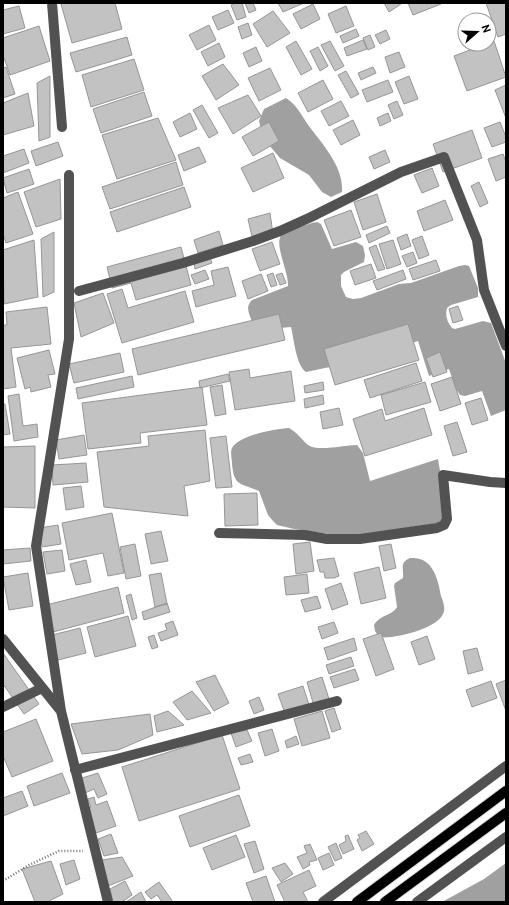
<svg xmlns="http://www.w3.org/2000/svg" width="509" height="905" viewBox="0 0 509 905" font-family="Overpass,sans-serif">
	<rect width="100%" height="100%" fill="#fff"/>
	<path fill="#a0a0a0" d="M 286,98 C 298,106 301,115 309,126 C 323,145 344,167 342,192 L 331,197 L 322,192 L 309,175 L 280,158 L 269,145 L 261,130 L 259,121 L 264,109 Z
		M 317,222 L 321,224 L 332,249 L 356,242 L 363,246 L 365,255 L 364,262 L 344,272 L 341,275 L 341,286 L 346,297 L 353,299 L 361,298 L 399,284 L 411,283 L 459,266 L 465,265 L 469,266 L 478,288 L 478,297 L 451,305 L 447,308 C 445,316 447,322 452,328 L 455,329 L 483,321 L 491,323 L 506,363 L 506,410 L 491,416 L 482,391 L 465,396 L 460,395 L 456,389 L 449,369 L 429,376 L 418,341 L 392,350 L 344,364 L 306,372 C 296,365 294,339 291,327 L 280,328 L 252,322 C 249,313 245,307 252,300 L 288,286 C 289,272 273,243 282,234 C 286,231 291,229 296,228 C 303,226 310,223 317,222 Z
		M 289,428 C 298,433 301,439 308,445 C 318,452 344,445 357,445 L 363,453 L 370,481 L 438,459 L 441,477 L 444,518 L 438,523 L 359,535 L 336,535 L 294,529 L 277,525 L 273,521 L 268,515 L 259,491 C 241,483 234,487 232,464 C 232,459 230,452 232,448 C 239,435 275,429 289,428 Z
		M 410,558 C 433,556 438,579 441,596 C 443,601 446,609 443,614 C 438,628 393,640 379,637 L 375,631 L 374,625 C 381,614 392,616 397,607 L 394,586 L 395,583 L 403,578 C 404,568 399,563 410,558 Z
		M 506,863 L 506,902 L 442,902 L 484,879 Z"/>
	<path fill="#c2c2c2" stroke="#969696" d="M 65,3 L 115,3 L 122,29 L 72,43 L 61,4 Z
		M 236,3 L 242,3 L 246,17 L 237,20 L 231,5 Z
		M 245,3 L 253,3 L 256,10 L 249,13 Z
		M 278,3 L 304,3 L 283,12 Z
		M 384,3 L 400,3 L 401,4 L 389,12 Z
		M 408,3 L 441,3 L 441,4 L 413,15 Z
		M 486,3 L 506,3 L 506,34 L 498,37 Z
		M 313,4 L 320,19 L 301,29 L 293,14 Z
		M 19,6 L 25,28 L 3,34 L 3,10 Z
		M 346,6 L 354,26 L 336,33 L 328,14 Z
		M 228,10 L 234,23 L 218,30 L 212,17 Z
		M 273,11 L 290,33 L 267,47 L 253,24 Z
		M 248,23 L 252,35 L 242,39 L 238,27 Z
		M 209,25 L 216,40 L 197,50 L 189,35 Z
		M 39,26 L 50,61 L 10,75 L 3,55 L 3,38 Z
		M 356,29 L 359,36 L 343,43 L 340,36 Z
		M 386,30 L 390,39 L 380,44 L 375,35 Z
		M 370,35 L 375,47 L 368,50 L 363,38 Z
		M 127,37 L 132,55 L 76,72 L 70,53 Z
		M 363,40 L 367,49 L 347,56 L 344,48 Z
		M 296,41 L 312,69 L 301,75 L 286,47 Z
		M 330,41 L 344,66 L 335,71 L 321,45 Z
		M 494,41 L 506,77 L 467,91 L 454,56 Z
		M 219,43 L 225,57 L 208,66 L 201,52 Z
		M 256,47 L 262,61 L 249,67 L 243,53 Z
		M 318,47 L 328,66 L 320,71 L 310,51 Z
		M 399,52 L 405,67 L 390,73 L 385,57 Z
		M 134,59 L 144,90 L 91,107 L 82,75 Z
		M 223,64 L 239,85 L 216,100 L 202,76 Z
		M 6,67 L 15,94 L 3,98 L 3,68 Z
		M 373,67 L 376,73 L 361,80 L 358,73 Z
		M 270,68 L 281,90 L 259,101 L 248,78 Z
		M 346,71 L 359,94 L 351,98 L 338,75 Z
		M 50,76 L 50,137 L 39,141 L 37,83 Z
		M 409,76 L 418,99 L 404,104 L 395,82 Z
		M 323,80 L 333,99 L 308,112 L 298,93 Z
		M 388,80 L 393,92 L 367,102 L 362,90 Z
		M 506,85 L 506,118 L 495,90 Z
		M 144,92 L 152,116 L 101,133 L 93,109 Z
		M 28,93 L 34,126 L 3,135 L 3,103 Z
		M 248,95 L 261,116 L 233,134 L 218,108 Z
		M 341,101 L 349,116 L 329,126 L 321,111 Z
		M 397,101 L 403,115 L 394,119 L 388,105 Z
		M 202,105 L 218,133 L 209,138 L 193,110 Z
		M 190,113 L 197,129 L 180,137 L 173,122 Z
		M 388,113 L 391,121 L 380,126 L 377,118 Z
		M 158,118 L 176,160 L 117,179 L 102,135 Z
		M 353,120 L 360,135 L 341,145 L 333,130 Z
		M 269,122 L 279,141 L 253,156 L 242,137 Z
		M 500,122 L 506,137 L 506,142 L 492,147 L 484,128 Z
		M 472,130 L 482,158 L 443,172 L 433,144 Z
		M 58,142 L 63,156 L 36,166 L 31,151 Z
		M 199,147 L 206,162 L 184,171 L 178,155 Z
		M 24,149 L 29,163 L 3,173 L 3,156 Z
		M 385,150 L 390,162 L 374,169 L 369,157 Z
		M 273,153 L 284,178 L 253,192 L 241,168 Z
		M 503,154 L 506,162 L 506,177 L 496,181 L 488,159 Z
		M 176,162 L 183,185 L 110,209 L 102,187 Z
		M 432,168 L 439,186 L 422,193 L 414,175 Z
		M 29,169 L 34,184 L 7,193 L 3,178 Z
		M 60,179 L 61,219 L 36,227 L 24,192 Z
		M 479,182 L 488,203 L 480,207 L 471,186 Z
		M 184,187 L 191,207 L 117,232 L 110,212 Z
		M 18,192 L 33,234 L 6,243 L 3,234 L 3,198 Z
		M 377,194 L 386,222 L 363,230 L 354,202 Z
		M 445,200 L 453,220 L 424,231 L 417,211 Z
		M 351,210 L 361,237 L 334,246 L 324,220 Z
		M 270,213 L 273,234 L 253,241 L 248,219 Z
		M 387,226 L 390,233 L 369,243 L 366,235 Z
		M 219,231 L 223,245 L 198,253 L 194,240 Z
		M 54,232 L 54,292 L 43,297 L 41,239 Z
		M 407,234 L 411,246 L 401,250 L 397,238 Z
		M 422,236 L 429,255 L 419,259 L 412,240 Z
		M 34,240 L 38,297 L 4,304 L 3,250 Z
		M 393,240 L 401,264 L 387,269 L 379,244 Z
		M 272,242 L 280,264 L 260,271 L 252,249 Z
		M 376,245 L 385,269 L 378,271 L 369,248 Z
		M 181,247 L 191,285 L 136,300 L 131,283 L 112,288 L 107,267 Z
		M 413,252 L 417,263 L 407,267 L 402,256 Z
		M 210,258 L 212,263 L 195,269 L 194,263 Z
		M 436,260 L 440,271 L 413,280 L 409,269 Z
		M 371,264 L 376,278 L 355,285 L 350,271 Z
		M 228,267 L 236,296 L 196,307 L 192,291 L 214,285 L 211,271 Z
		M 205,270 L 209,279 L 195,284 L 191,275 Z
		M 403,270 L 406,279 L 377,290 L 373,281 Z
		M 273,273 L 277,285 L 271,287 L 267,275 Z
		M 282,273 L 286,283 L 280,285 L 276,275 Z
		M 261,274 L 268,291 L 248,299 L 242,281 Z
		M 122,289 L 128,308 L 185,291 L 194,322 L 122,343 L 107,294 Z
		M 103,293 L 114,323 L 81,337 L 74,303 Z
		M 458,306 L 463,320 L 453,323 L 449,309 Z
		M 47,307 L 51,344 L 11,348 L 16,387 L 3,389 L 3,325 L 7,325 L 6,312 Z
		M 279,314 L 285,340 L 138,375 L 132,349 Z
		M 408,324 L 419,360 L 335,385 L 324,349 Z
		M 49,350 L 55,374 L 48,375 L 51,387 L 31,392 L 30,387 L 25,389 L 17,358 Z
		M 440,352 L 447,372 L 433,377 L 426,358 Z
		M 120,353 L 124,372 L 74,383 L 69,364 Z
		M 416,363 L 422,381 L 370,398 L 364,380 Z
		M 249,369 L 250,378 L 291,371 L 295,401 L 235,410 L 229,372 Z
		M 228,374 L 230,381 L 200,388 L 199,381 Z
		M 132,376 L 134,387 L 78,399 L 76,388 Z
		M 452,377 L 461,404 L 440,411 L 431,384 Z
		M 323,382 L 324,390 L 305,393 L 304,386 Z
		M 425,382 L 431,402 L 386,415 L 381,395 Z
		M 222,385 L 226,414 L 215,416 L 210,387 Z
		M 202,387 L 207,425 L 140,433 L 141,443 L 88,449 L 82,403 Z
		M 19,394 L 23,426 L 37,424 L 38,437 L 14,441 L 8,396 Z
		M 323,395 L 324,404 L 305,408 L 304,399 Z
		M 481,398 L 488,420 L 472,425 L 465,403 Z
		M 3,404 L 5,404 L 10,434 L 3,435 Z
		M 339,408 L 343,425 L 323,429 L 320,412 Z
		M 424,408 L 432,435 L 365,456 L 353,419 L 382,409 L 385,421 Z
		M 457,422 L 467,452 L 453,456 L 444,426 Z
		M 205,430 L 210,481 L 184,486 L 188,516 L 104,507 L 97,452 L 149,446 L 148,436 Z
		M 84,435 L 87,455 L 59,459 L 56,440 Z
		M 226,436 L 232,487 L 216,488 L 210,438 Z
		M 35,446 L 35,508 L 3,507 L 3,447 Z
		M 86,463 L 88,482 L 53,485 L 52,465 Z
		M 81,486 L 84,507 L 66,510 L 63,488 Z
		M 257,493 L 258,525 L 225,526 L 224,494 Z
		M 112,513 L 124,573 L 108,576 L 103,553 L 69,560 L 62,523 Z
		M 58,525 L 61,544 L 42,547 L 39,528 Z
		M 161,531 L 168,561 L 151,564 L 145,534 Z
		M 310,542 L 314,571 L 296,574 L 293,544 Z
		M 135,544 L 141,576 L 126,579 L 120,547 Z
		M 391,544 L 396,568 L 384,571 L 379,546 Z
		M 30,548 L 31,561 L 3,564 L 3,550 Z
		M 62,550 L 65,571 L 47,574 L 43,552 Z
		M 334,558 L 339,576 L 334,578 L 325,578 L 324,572 L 320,572 L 317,560 Z
		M 86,560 L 91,582 L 76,585 L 70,564 Z
		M 379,567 L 386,598 L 361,604 L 354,573 Z
		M 28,573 L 33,606 L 9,610 L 3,577 Z
		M 161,573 L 167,604 L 155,607 L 149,575 Z
		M 307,574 L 309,593 L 286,595 L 284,577 Z
		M 341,583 L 348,604 L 332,610 L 325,589 Z
		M 118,587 L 124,613 L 53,632 L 46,605 Z
		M 131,594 L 137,618 L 132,620 L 126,596 Z
		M 317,596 L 321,608 L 305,612 L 301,600 Z
		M 167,603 L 170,612 L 144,620 L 142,612 Z
		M 128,616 L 136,646 L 95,657 L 87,627 Z
		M 173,621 L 178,635 L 161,641 L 158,633 L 167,630 L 165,624 Z
		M 334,622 L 338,633 L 322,639 L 318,627 Z
		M 80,628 L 86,653 L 58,660 L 52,635 Z
		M 381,633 L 394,669 L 376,676 L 363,639 Z
		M 154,635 L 158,647 L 152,649 L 148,637 Z
		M 427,636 L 435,659 L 419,665 L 411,642 Z
		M 354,638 L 357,650 L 328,660 L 324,648 Z
		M 477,648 L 483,670 L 468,674 L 463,651 Z
		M 3,653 L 39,704 L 24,714 L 3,684 Z
		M 351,657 L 354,666 L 329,674 L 326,665 Z
		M 355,669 L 359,680 L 334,688 L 330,677 Z
		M 215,675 L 229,703 L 214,711 L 196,682 Z
		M 322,677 L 330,702 L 314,706 L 307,682 Z
		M 506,680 L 506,711 L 496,684 Z
		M 491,681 L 497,698 L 472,707 L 466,690 Z
		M 303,686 L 310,708 L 286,716 L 278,694 Z
		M 192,691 L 211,713 L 187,720 L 173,702 Z
		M 259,697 L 264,710 L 254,714 L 249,701 Z
		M 334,708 L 341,729 L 332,732 L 325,711 Z
		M 168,711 L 184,725 L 157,732 L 154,716 Z
		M 322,711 L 330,738 L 302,746 L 294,719 Z
		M 150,714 L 153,735 L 118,750 L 82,754 L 71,724 Z
		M 36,719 L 53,761 L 12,777 L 3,756 L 3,732 Z
		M 272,729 L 279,751 L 265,756 L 258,733 Z
		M 247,730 L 252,741 L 236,747 L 231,733 Z
		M 222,735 L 240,789 L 139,821 L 122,767 Z
		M 296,736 L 299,744 L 287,748 L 285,741 Z
		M 250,754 L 253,762 L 241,765 L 238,758 Z
		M 62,773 L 70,793 L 34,806 L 27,786 Z
		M 98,773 L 107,794 L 98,798 L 94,789 L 85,793 L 79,779 Z
		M 22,791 L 28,806 L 3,816 L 3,798 Z
		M 239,795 L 250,826 L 190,847 L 179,816 Z
		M 94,797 L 96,805 L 107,801 L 116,826 L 96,833 L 87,808 L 91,807 L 88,799 Z
		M 366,831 L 374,844 L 362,851 L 357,840 L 360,838 L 358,835 Z
		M 111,834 L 118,853 L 104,856 L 98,839 Z
		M 236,835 L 245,857 L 212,870 L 203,848 Z
		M 348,835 L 354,849 L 343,854 L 339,845 L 346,841 L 345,836 Z
		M 255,841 L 264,869 L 254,873 L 244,844 Z
		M 336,843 L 342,858 L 335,861 L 328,847 Z
		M 310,844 L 317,860 L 309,862 L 310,865 L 303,869 L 297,857 L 307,853 L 304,846 Z
		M 329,853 L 334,865 L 323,870 L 318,858 Z
		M 122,857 L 133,876 L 108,886 L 102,860 Z
		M 74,860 L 80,879 L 66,885 L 60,864 Z
		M 51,861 L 63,894 L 47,902 L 35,902 L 22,869 Z
		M 285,863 L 293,874 L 281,882 L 272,868 Z
		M 309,870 L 316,886 L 303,892 L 308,902 L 285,902 L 277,885 Z
		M 266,876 L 275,902 L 253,902 L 246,883 Z
		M 125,881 L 132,895 L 122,902 L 113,902 L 110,889 Z
		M 159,882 L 173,902 L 162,902 L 157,895 L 151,899 L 145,892 Z
		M 141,892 L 146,902 L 126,902 Z"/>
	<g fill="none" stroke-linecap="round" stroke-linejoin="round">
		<g stroke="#dbdbdb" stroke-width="12">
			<path id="major" d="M 357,902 L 506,791
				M 385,902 L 506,813"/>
		</g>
		<path stroke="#747474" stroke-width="2.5" stroke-dasharray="1 2" stroke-linecap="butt" d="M 3,881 L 29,865 L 59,851 L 83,851"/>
		<path stroke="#525252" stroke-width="10" d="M 52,3 L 62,127
			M 69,175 L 69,339 L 36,546 L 61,711 L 108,902
			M 79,291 L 183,263 L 253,241 L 280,231 L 311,217 L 401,172 L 444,157 L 477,240 L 484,290 L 506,346
			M 219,533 L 305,535 L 327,539 L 360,539 L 437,528 L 444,525 L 447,519 L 443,475 L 490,482 L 506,483
			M 3,639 L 61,711
			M 3,707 L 42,688
			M 75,770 L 337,701
			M 323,902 L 506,766
			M 417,902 L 506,837"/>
		<use href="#major" stroke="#000" stroke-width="10"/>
	</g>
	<rect width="509" height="905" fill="none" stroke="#000000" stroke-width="8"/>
	<g transform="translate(477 32) rotate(70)"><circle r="19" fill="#ffffff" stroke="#999999"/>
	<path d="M0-3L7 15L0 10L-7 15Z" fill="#000000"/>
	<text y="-6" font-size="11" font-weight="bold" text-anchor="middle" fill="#000000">N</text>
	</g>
</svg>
